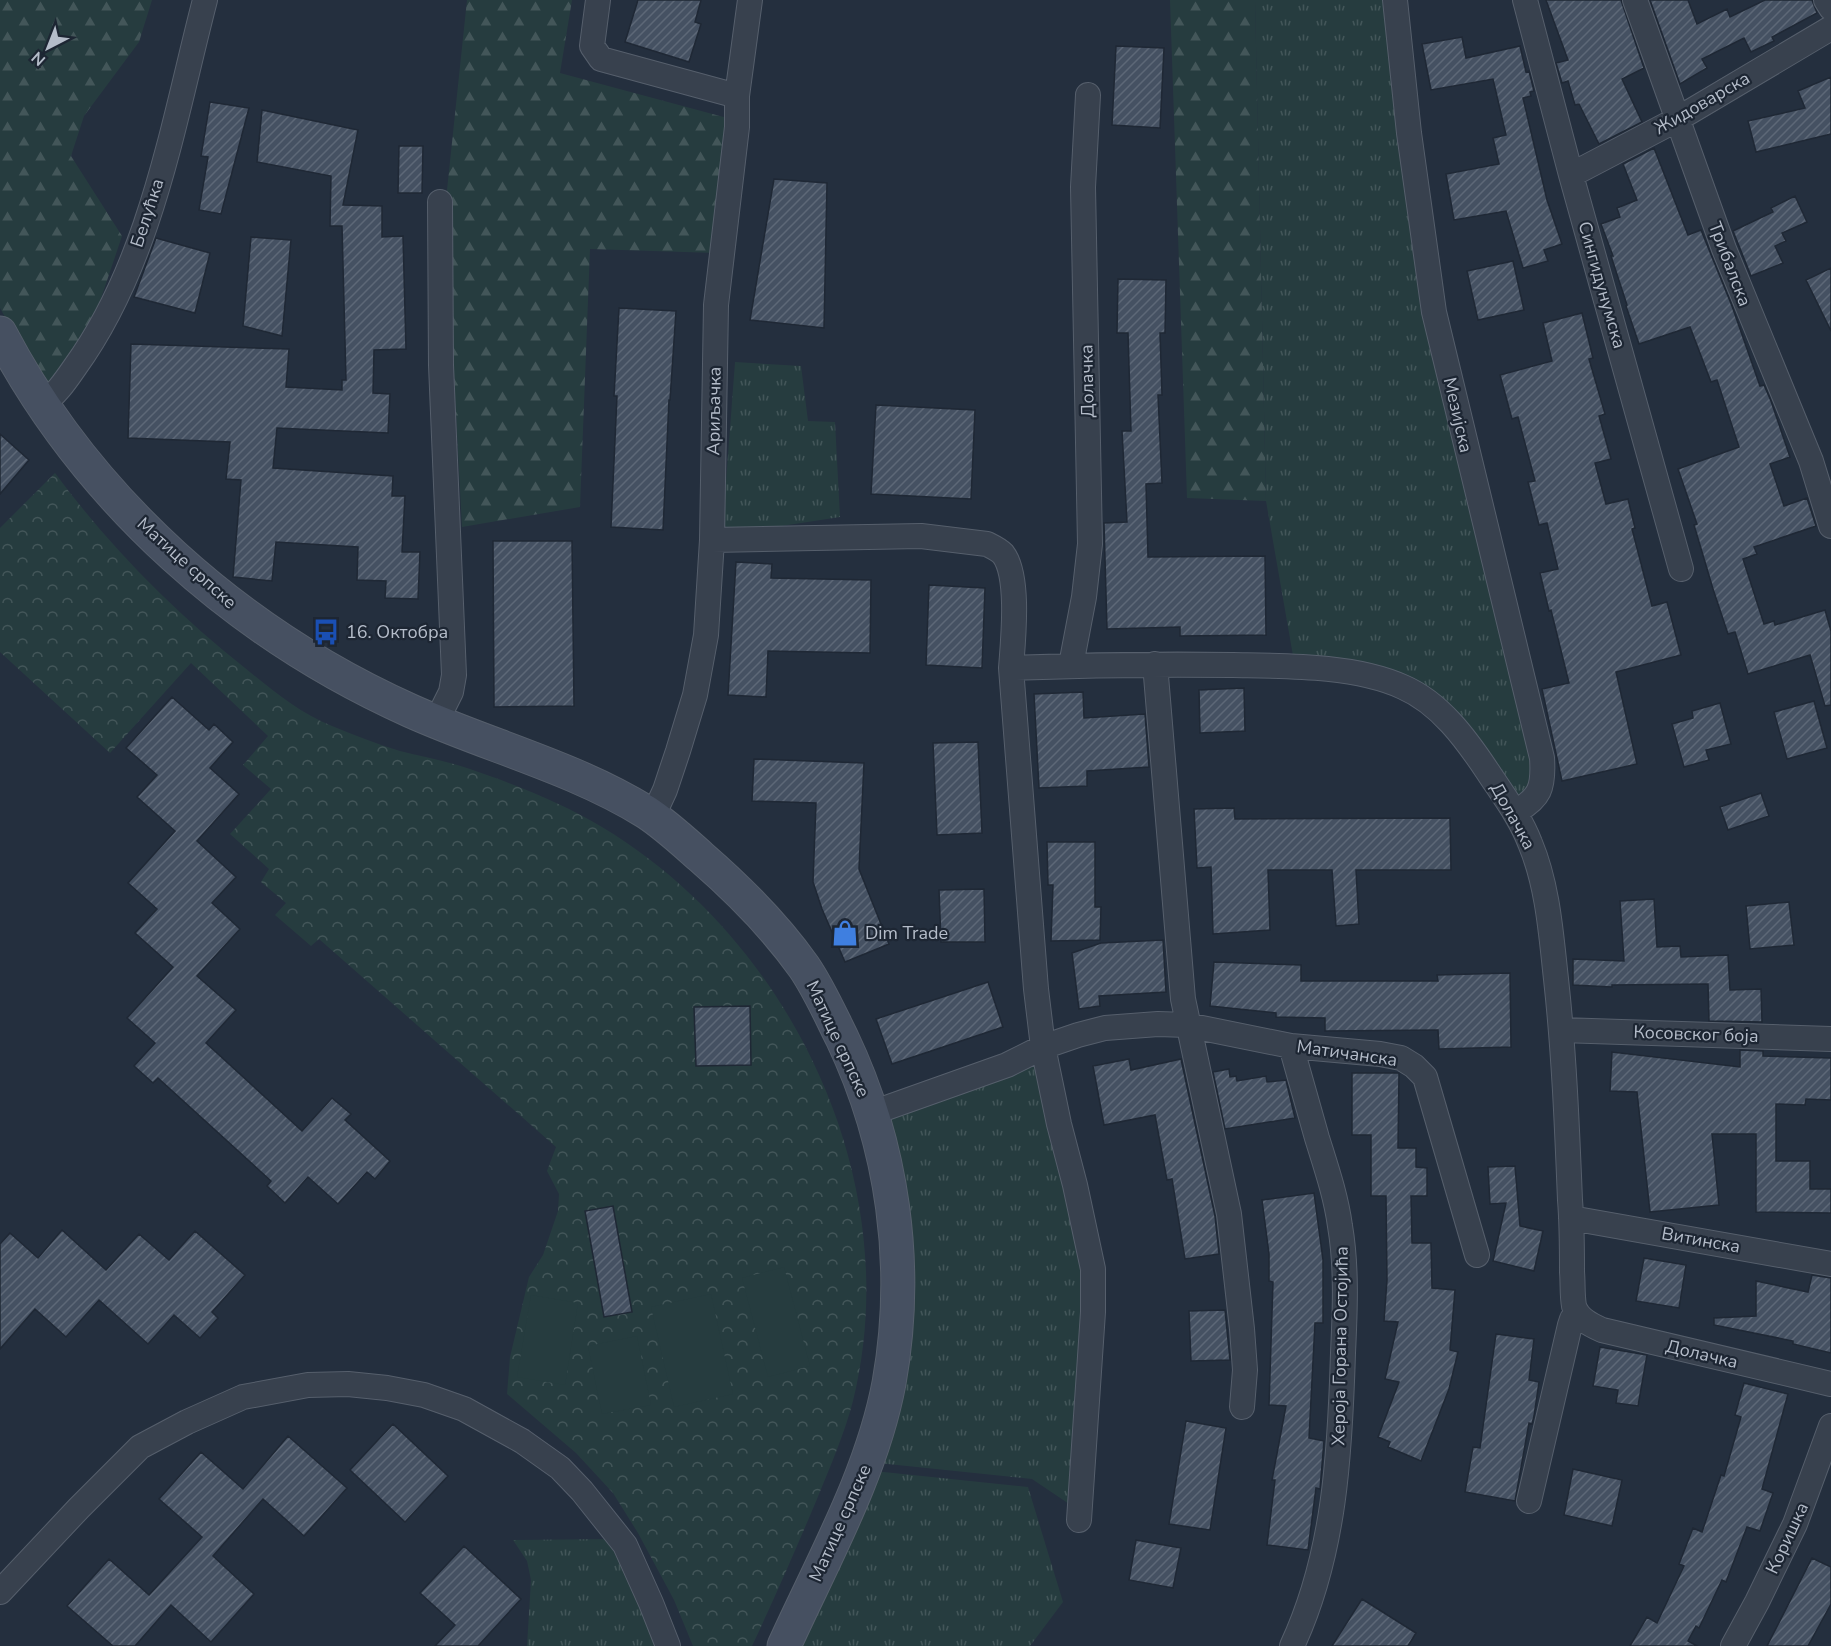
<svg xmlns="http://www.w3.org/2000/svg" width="1831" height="1646" viewBox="0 0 1831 1646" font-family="'Nunito Sans',sans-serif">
	<defs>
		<pattern id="grass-tufts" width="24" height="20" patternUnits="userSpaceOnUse" patternTransform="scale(1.5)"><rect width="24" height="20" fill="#263c3f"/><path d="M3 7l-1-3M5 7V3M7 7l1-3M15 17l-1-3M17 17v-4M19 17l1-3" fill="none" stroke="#435659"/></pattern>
		<pattern id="forest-firs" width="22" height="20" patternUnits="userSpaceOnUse" patternTransform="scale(1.5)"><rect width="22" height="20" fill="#263c3f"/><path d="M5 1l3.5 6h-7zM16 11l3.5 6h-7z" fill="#435659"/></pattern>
		<pattern id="park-crowns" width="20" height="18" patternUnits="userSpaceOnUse" patternTransform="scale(1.5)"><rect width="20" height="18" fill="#263c3f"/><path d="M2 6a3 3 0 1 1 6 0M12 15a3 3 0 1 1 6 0" fill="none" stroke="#435659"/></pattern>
		<pattern id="building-hatch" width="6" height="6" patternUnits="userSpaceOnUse" patternTransform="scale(1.5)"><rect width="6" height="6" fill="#455162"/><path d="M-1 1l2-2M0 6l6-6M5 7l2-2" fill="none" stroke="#5d6877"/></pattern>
	</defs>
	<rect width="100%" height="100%" fill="#242f3e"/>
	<path fill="url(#grass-tufts)" d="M 1255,0 L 1392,0 L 1424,247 L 1542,780 L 1515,812 L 1430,703 L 1295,667 L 1266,501 Z
		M 735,362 L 801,366 L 808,421 L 835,422 L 840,517 L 722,535 Z
		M 1054,1045 L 1104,1267 L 1090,1518 L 1032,1479 L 878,1463 L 888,1432 L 883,1111 Z
		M 874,1471 L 1028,1487 L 1063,1602 L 1030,1646 L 793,1646 Z
		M 618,1539 L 663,1646 L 527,1646 L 531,1580 L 527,1561 L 513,1540 Z"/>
	<path fill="url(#forest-firs)" d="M 0,0 L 152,0 L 139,42 L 84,116 L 71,156 L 122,236 L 88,337 L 50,398 L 0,308 Z
		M 467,0 L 572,0 L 560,73 L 731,119 L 716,253 L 590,249 L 580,507 L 462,527 L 445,209 Z
		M 1170,0 L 1255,0 L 1266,501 L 1187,498 Z"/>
	<path fill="url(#park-crowns)" d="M 55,473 C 109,546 174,612 245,668 C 272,690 299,713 332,726 C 354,735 377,744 400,751 C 423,757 447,761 470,769 C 514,784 563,803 602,827 C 792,941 907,1182 853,1401 C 844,1435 830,1467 817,1499 C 796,1549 775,1597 752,1646 L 693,1646 L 674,1600 L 638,1533 L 613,1493 L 576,1453 L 507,1394 L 510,1357 L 529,1277 L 543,1255 L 558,1211 L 559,1194 L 547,1171 L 556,1147 L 319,939 L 311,946 L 275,915 L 286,903 L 261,882 L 269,869 L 230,834 L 271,789 L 243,765 L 268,736 L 191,663 L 110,753 L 0,652 L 0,528 Z"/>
	<path fill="#263c3f" d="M 784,1267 L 810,1366 L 768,1377 L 742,1278 Z
		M 711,1294 L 733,1394 L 674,1407 L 651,1307 Z
		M 531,1295 L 578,1303 L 565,1385 L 517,1377 Z
		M 637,1336 L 651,1405 L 602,1414 L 588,1346 Z"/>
	<path fill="url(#building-hatch)" stroke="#1f2835" stroke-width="1.5" d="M 638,0 L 701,0 L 695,22 L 701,24 L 689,62 L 625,42 Z
		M 1546,0 L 1621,0 L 1644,68 L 1622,79 L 1642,122 L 1599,144 L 1579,104 L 1575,105 L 1568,81 L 1562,83 L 1556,63 L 1568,60 Z
		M 1650,0 L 1688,0 L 1697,24 L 1727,9 L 1730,17 L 1765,0 L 1812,0 L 1817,13 L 1772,37 L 1774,41 L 1751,52 L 1744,38 L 1702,59 L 1707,68 L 1680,84 Z
		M 1462,37 L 1466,58 L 1520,46 L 1526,72 L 1529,71 L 1534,91 L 1530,92 L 1531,96 L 1523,98 L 1547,200 L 1562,244 L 1544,250 L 1548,261 L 1523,268 L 1506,211 L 1454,220 L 1446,174 L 1499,164 L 1493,138 L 1506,135 L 1493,79 L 1431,90 L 1422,44 Z
		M 1116,46 L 1164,48 L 1160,128 L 1112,125 Z
		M 1831,77 L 1831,134 L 1756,152 L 1748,121 L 1805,108 L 1798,91 Z
		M 210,102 L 249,108 L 221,214 L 199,210 L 208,157 L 201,156 Z
		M 262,110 L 358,130 L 343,205 L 382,206 L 382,237 L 403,236 L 406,349 L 374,350 L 373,393 L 390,394 L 388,433 L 277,428 L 273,468 L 393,476 L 392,496 L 405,496 L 402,552 L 420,552 L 418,599 L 385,598 L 386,581 L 357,580 L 358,547 L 276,542 L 272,581 L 233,577 L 241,480 L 226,479 L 230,442 L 128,438 L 131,344 L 289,349 L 286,387 L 342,390 L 342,380 L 346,380 L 342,226 L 330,226 L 331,176 L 257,162 Z
		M 399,146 L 423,146 L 422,193 L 398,193 Z
		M 1654,148 L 1688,235 L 1701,230 L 1732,306 L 1760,386 L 1764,385 L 1771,401 L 1790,457 L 1770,464 L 1784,506 L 1807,498 L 1816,526 L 1754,547 L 1757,554 L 1743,559 L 1764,624 L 1774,621 L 1775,625 L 1825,610 L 1831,631 L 1831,705 L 1825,706 L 1810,655 L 1748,674 L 1735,632 L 1728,634 L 1713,589 L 1694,525 L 1697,524 L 1678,469 L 1739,447 L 1717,380 L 1711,382 L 1690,327 L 1639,344 L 1626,306 L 1627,305 L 1611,256 L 1613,256 L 1601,224 L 1620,217 L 1617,208 L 1637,200 L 1623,164 Z
		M 774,179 L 827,183 L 824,328 L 750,320 Z
		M 1795,196 L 1807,222 L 1782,233 L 1786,241 L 1775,246 L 1783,263 L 1751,276 L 1733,231 L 1773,212 L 1771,208 Z
		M 251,237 L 291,240 L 282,336 L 243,326 Z
		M 156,238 L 210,253 L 195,313 L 134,297 Z
		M 1513,261 L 1524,310 L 1478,320 L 1467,271 Z
		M 1831,268 L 1831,331 L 1806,280 Z
		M 1118,279 L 1166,280 L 1165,333 L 1160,333 L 1162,395 L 1158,395 L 1162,483 L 1146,484 L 1148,557 L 1265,556 L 1266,635 L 1180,636 L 1180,627 L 1107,629 L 1104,523 L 1127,522 L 1122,431 L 1131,431 L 1128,333 L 1117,333 Z
		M 619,308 L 676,311 L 670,400 L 669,400 L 663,530 L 611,527 L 617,396 L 614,396 Z
		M 1582,313 L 1593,358 L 1589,359 L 1605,414 L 1599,416 L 1611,459 L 1595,463 L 1606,504 L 1628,499 L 1635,528 L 1632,529 L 1652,606 L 1667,602 L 1681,655 L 1616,672 L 1637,764 L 1562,781 L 1542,689 L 1569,683 L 1551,610 L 1549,611 L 1540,573 L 1558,569 L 1547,523 L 1539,525 L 1528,482 L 1535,481 L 1518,417 L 1512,419 L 1500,375 L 1552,361 L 1543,323 Z
		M 876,405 L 975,410 L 971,499 L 871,494 Z
		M 0,434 L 29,460 L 0,494 Z
		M 493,541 L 572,541 L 574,706 L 494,707 Z
		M 736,562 L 772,564 L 771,578 L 871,580 L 870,653 L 768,651 L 766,697 L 728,695 Z
		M 929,585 L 985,588 L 982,668 L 926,665 Z
		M 1244,688 L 1245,731 L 1200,733 L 1199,690 Z
		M 1083,692 L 1084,718 L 1145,714 L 1149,767 L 1087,771 L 1087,786 L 1039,788 L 1034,694 Z
		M 172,697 L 209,730 L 214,724 L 233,742 L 210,768 L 239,794 L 197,841 L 236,877 L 212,903 L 240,929 L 197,976 L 236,1010 L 206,1043 L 302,1131 L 332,1098 L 351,1114 L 345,1120 L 390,1161 L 375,1179 L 367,1172 L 338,1204 L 308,1177 L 285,1203 L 267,1186 L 271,1181 L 158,1078 L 153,1083 L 134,1066 L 155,1043 L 127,1018 L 173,967 L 135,933 L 157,909 L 128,883 L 175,831 L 137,797 L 157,775 L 126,748 Z
		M 1814,701 L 1827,748 L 1787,759 L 1774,712 Z
		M 1720,703 L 1731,744 L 1706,750 L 1709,760 L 1684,767 L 1672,724 L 1693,718 L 1692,711 Z
		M 978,742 L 982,833 L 937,835 L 933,743 Z
		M 754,759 L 864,763 L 859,869 L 889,944 L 845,962 L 822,909 L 813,882 L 816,803 L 752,801 Z
		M 1761,793 L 1769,816 L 1728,830 L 1720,807 Z
		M 1234,808 L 1235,819 L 1450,818 L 1451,870 L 1356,870 L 1359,924 L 1336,926 L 1332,870 L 1268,870 L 1270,930 L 1213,934 L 1211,867 L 1197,868 L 1194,809 Z
		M 1047,842 L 1095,842 L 1095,907 L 1101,907 L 1100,940 L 1051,941 L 1053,885 L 1048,885 Z
		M 984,889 L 985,942 L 941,942 L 939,890 Z
		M 1654,899 L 1657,947 L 1680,946 L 1681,957 L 1728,955 L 1730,990 L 1761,989 L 1762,1022 L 1709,1021 L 1708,984 L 1612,985 L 1612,987 L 1573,985 L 1573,959 L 1624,961 L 1620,901 Z
		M 1789,902 L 1794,945 L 1750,949 L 1746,906 Z
		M 1163,940 L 1166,992 L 1099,996 L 1100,1006 L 1079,1009 L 1072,953 L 1101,943 Z
		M 1214,962 L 1301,965 L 1301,981 L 1438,981 L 1437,975 L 1510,973 L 1511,1047 L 1439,1049 L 1438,1030 L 1325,1031 L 1325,1018 L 1276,1017 L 1276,1013 L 1210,1006 Z
		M 988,982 L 1003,1027 L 892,1064 L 876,1019 Z
		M 750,1006 L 751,1065 L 696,1066 L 694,1007 Z
		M 1740,1050 L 1763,1051 L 1763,1056 L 1831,1058 L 1831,1100 L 1806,1099 L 1805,1105 L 1776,1104 L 1776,1161 L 1810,1161 L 1810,1189 L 1831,1189 L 1831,1213 L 1756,1212 L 1756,1134 L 1712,1134 L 1719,1205 L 1650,1212 L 1637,1092 L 1610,1091 L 1612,1052 L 1740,1067 Z
		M 1129,1059 L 1131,1070 L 1181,1059 L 1215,1216 L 1219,1254 L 1185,1259 L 1172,1179 L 1167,1180 L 1155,1115 L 1104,1125 L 1093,1066 Z
		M 1229,1069 L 1230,1077 L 1236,1076 L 1237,1081 L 1266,1076 L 1267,1082 L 1286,1080 L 1295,1118 L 1225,1129 L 1213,1072 Z
		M 1352,1073 L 1399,1073 L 1398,1148 L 1416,1148 L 1416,1167 L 1427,1168 L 1427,1196 L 1411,1196 L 1412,1243 L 1431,1243 L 1432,1288 L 1455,1290 L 1450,1350 L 1458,1352 L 1449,1389 L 1421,1461 L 1388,1447 L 1390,1442 L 1378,1437 L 1399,1382 L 1385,1379 L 1398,1322 L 1384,1321 L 1387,1280 L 1386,1196 L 1371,1196 L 1371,1135 L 1352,1135 Z
		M 1515,1166 L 1520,1226 L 1543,1231 L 1534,1271 L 1493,1261 L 1506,1203 L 1490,1204 L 1488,1167 Z
		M 1314,1193 L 1323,1260 L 1323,1323 L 1315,1323 L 1309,1438 L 1324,1441 L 1320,1489 L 1316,1488 L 1308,1550 L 1267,1545 L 1275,1480 L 1272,1480 L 1286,1406 L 1269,1405 L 1273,1282 L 1269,1281 L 1269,1254 L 1262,1200 Z
		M 613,1206 L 632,1312 L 604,1317 L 585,1211 Z
		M 62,1230 L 106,1270 L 139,1234 L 169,1260 L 195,1231 L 245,1275 L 212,1312 L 218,1318 L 200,1338 L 174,1315 L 148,1344 L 99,1300 L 66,1337 L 35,1309 L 0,1349 L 0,1244 L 10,1233 L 38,1258 Z
		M 1644,1258 L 1686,1265 L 1679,1308 L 1636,1301 Z
		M 1812,1275 L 1831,1278 L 1831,1353 L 1793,1344 L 1793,1341 L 1714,1325 L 1714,1318 L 1756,1316 L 1756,1281 L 1808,1292 Z
		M 1225,1310 L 1230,1360 L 1191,1361 L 1189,1311 Z
		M 1496,1334 L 1534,1339 L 1529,1380 L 1539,1382 L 1534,1416 L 1532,1424 L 1529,1423 L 1515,1501 L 1465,1492 L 1473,1447 L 1480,1448 Z
		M 1600,1347 L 1647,1355 L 1638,1406 L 1616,1403 L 1618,1390 L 1593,1386 Z
		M 1744,1383 L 1788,1394 L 1762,1489 L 1773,1493 L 1760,1531 L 1747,1527 L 1726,1582 L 1722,1580 L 1699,1628 L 1696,1626 L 1688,1641 L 1697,1646 L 1630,1646 L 1647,1617 L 1657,1623 L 1684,1566 L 1679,1564 L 1693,1528 L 1702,1532 L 1721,1475 L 1724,1476 L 1741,1417 L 1735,1415 Z
		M 1186,1421 L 1226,1428 L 1210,1530 L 1169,1524 Z
		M 393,1424 L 448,1476 L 405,1522 L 350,1470 Z
		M 288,1436 L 347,1488 L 304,1536 L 263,1499 L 213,1556 L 254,1594 L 211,1642 L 171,1605 L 135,1646 L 113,1646 L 67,1606 L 109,1559 L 149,1595 L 202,1537 L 159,1499 L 201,1452 L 243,1489 Z
		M 1573,1469 L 1622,1480 L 1612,1526 L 1564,1515 Z
		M 1136,1540 L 1181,1548 L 1173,1588 L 1129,1580 Z
		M 464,1546 L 521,1599 L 478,1646 L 435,1646 L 455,1625 L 420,1593 Z
		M 1812,1558 L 1831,1567 L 1831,1604 L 1808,1646 L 1767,1646 Z
		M 1362,1599 L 1416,1633 L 1408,1646 L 1332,1646 Z"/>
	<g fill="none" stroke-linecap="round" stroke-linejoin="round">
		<g stroke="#565f6c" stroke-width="26">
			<path id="street" d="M 598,0 L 592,46 L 601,59 L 737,96
				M 1395,0 L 1409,133 L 1434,312 L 1542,758 C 1544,788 1540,798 1515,812
				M 1525,0 L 1571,175 L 1681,569
				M 1635,0 L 1724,249 L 1811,461 L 1831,526
				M 1826,0 L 1831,8
				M 1571,175 L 1676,120 L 1831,28
				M 42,404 C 56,395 66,380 75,367 C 151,262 173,123 205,0
				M 712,540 L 921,536 L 987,544 C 993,547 998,549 1003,554 C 1020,576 1013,641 1011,668 L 1036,989 L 1043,1047 L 1059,1124 L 1075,1185 L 1093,1269 L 1093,1312 L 1079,1520
				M 1155,664 L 1183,999 L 1229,1214 L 1242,1329 L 1245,1370 L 1242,1407
				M 1071,665 L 1084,597 L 1090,544 L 1083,187 L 1088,95
				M 1011,668 C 1085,665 1159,664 1233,665 C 1285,666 1355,665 1403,687 C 1440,703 1466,739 1488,772 C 1503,795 1520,817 1530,843 C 1548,886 1551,934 1556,979 C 1564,1052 1567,1126 1570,1200 C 1572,1224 1572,1248 1572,1272 C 1573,1283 1572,1295 1574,1306 C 1578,1319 1591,1325 1602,1330 L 1831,1384
				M 436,722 L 451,692 L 454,675 L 441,365 L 440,202
				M 653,816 L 665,790 L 678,751 L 695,695 L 706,635 L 712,540 L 716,305 L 737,127 L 737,96 L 750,0
				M 1561,1030 L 1831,1039
				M 1291,1046 C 1300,1077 1308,1107 1317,1138 C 1326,1167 1336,1196 1340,1226 C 1347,1267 1345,1311 1343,1353 C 1340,1453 1335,1554 1292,1646
				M 872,1113 L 1007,1065 L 1043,1047 L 1078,1035 L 1105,1028 L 1158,1024 L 1187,1025 L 1291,1046 L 1380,1054 L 1401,1058 L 1414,1066 L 1425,1077 L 1477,1255
				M 1571,1218 L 1831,1264
				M 1529,1501 L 1570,1325 L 1572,1319 L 1577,1314
				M 0,1592 L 79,1508 L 140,1447 L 187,1422 L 243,1397 L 308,1385 L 348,1384 L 387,1388 L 424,1395 L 464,1409 L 522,1441 L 560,1468 L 582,1491 L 625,1545 L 651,1603 L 668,1646
				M 1733,1646 L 1757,1602 L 1795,1524 L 1831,1426"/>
		</g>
		<g stroke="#565f6c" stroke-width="35">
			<path id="secondary" d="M 0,333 C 88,501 239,634 411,711 C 489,746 573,767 646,812 C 666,825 684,842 701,857 C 739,890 775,926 804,967 C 819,989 830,1014 842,1038 C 893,1145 910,1266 889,1383 C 872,1474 822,1562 784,1646"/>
		</g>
		<use href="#street" stroke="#38414e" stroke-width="24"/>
		<use href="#secondary" stroke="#465061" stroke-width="33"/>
	</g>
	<defs>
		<g id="bus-bare" transform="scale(2.07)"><path d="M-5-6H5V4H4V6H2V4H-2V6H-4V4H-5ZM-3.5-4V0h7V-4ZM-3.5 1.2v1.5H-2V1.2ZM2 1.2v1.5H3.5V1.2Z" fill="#1a4fb4" stroke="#1d2633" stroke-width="2.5" paint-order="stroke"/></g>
		<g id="shop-bare" transform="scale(2.07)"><path d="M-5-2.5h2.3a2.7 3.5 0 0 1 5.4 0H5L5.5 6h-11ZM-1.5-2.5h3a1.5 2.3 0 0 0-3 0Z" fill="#3f7fe0" stroke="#1d2633" stroke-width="2.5" paint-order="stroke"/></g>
	</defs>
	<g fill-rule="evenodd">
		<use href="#bus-bare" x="326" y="632"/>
		<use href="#shop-bare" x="845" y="933"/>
	</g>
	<g text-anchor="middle" stroke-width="4.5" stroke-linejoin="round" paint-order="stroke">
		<g font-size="18" fill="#b4bcc9" stroke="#1d2633">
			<text transform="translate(1702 103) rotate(-30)" y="6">Жидоварска</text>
			<text transform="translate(147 213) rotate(-72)" y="6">Белућка</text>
			<text transform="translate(1730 264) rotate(69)" y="6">Трибалска</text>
			<text transform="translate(1602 285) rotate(74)" y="6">Сингидунумска</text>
			<text transform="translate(1087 381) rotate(-91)" y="6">Долачка</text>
			<text transform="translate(714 411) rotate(-89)" y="6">Ариљачка</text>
			<text transform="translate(1458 415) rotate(77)" y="6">Мезијска</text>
			<text transform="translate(187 563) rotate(42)" y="6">Матице српске</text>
			<text transform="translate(1513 816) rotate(61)" y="6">Долачка</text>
			<text transform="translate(1696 1034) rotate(2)" y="6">Косовског боја</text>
			<text transform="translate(838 1039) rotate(65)" y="6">Матице српске</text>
			<text transform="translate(1347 1053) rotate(8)" y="6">Матичанска</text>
			<text transform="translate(1701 1240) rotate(10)" y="6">Витинска</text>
			<text transform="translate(1340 1346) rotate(-89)" y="6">Хероја Горана Остојића</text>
			<text transform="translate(1702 1354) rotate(13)" y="6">Долачка</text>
			<text transform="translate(840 1523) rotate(-66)" y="6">Матице српске</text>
			<text transform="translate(1787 1538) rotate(-65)" y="6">Коришка</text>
		</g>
		<g font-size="18" fill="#b4bcc9" stroke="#1d2633" text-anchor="start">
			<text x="346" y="638">16. Октобра</text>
			<text x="865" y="939">Dim Trade</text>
		</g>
	</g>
	<g transform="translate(48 48) rotate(222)" stroke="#1d2633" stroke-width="4.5" paint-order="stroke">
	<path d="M0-4.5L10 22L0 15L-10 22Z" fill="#b4bcc9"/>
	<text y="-9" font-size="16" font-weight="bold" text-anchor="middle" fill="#b4bcc9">N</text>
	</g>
</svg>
